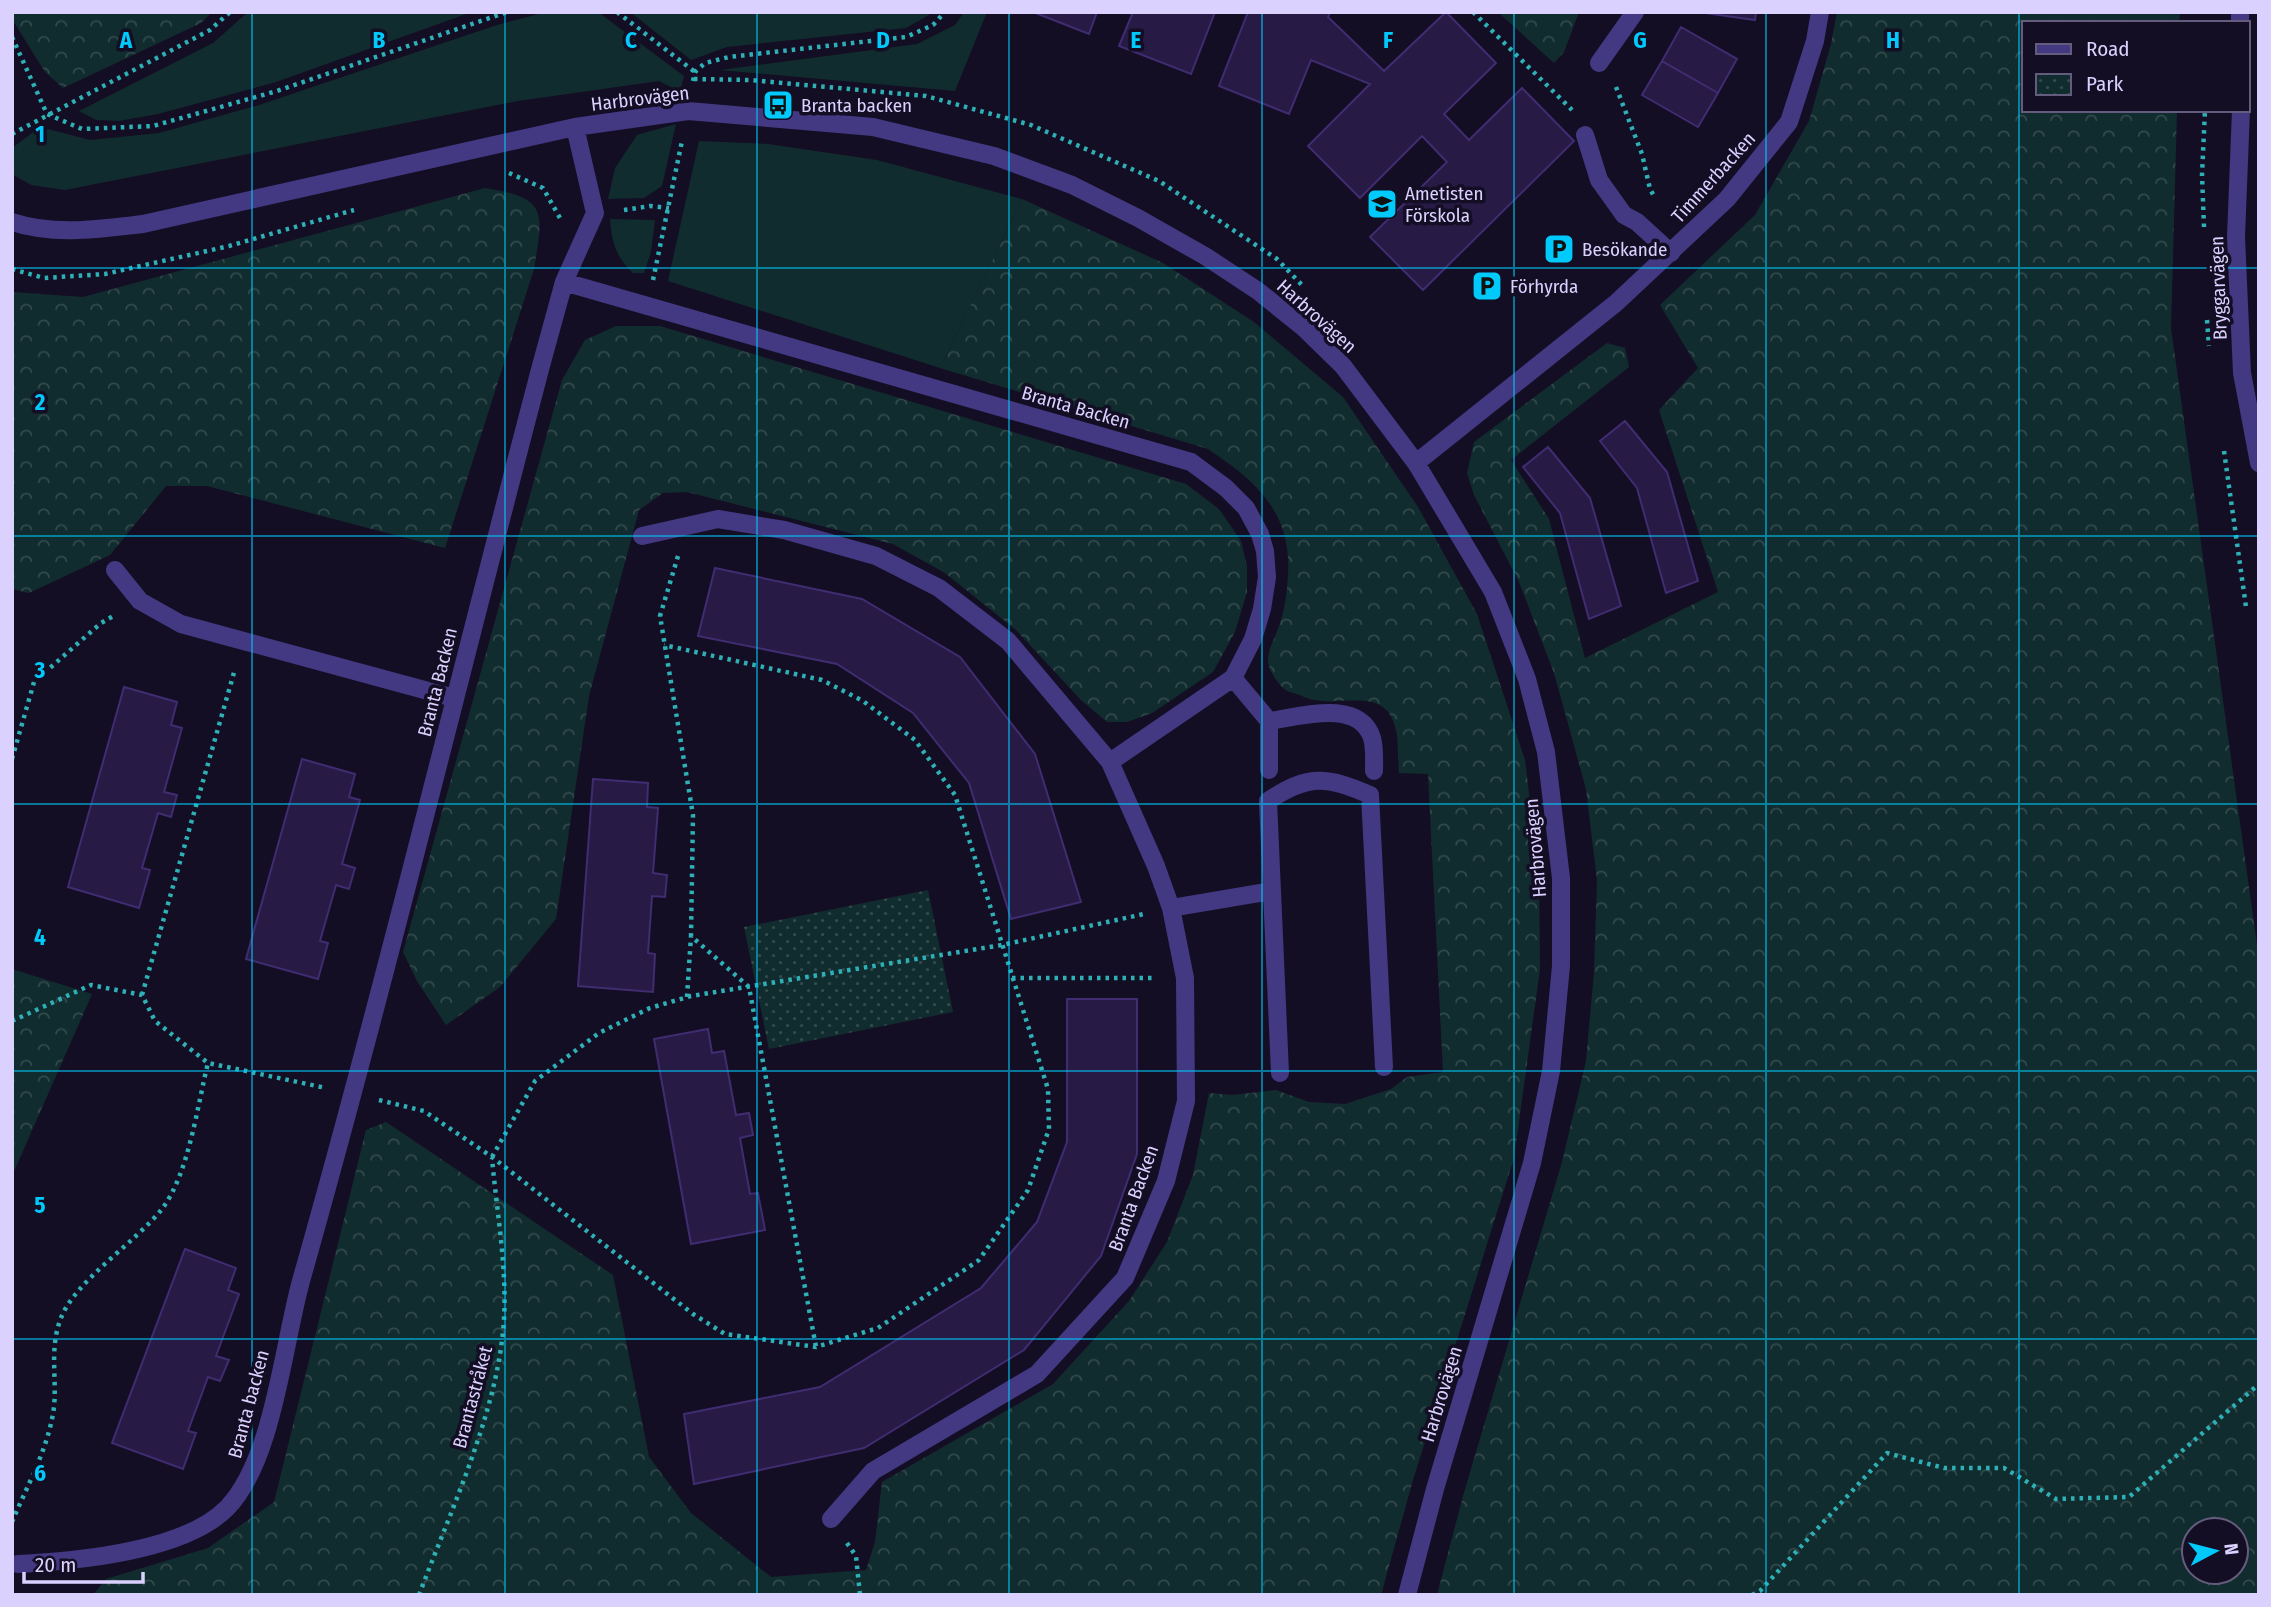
<svg xmlns="http://www.w3.org/2000/svg" width="2271" height="1607" viewBox="0 0 2271 1607" font-family="'Fira Sans Condensed',sans-serif">
	<defs>
		<pattern id="forest-crowns" width="20" height="18" patternUnits="userSpaceOnUse" patternTransform="scale(1.75)"><rect width="20" height="18" fill="#112c2e"/><path d="M2 6a3 3 0 1 1 6 0M12 15a3 3 0 1 1 6 0" fill="none" stroke="#334a4d"/></pattern>
		<pattern id="park-dots" width="8" height="8" patternUnits="userSpaceOnUse" patternTransform="scale(1.75)"><rect width="8" height="8" fill="#112c2e"/><path d="M2 2h.1M6 6h.1" fill="none" stroke="#334a4d" stroke-width="1.8" stroke-linecap="round"/></pattern>
	</defs>
	<rect width="100%" height="100%" fill="#140e24"/>
	<path fill="#112c2e" d="M 248,12 L 467,12 L 469,13 L 276,82 L 158,114 L 119,121 L 96,120 L 79,111 L 213,43 Z
		M 546,12 L 598,12 L 684,76 L 680,92 L 659,81 L 518,101 L 65,190 L 31,185 L 12,174 L 12,148 L 40,127 L 90,140 L 159,133 L 259,105 L 497,25 Z
		M 630,12 L 929,12 L 929,15 L 906,28 L 727,47 L 691,60 Z
		M 964,12 L 987,12 L 955,91 L 720,70 L 917,44 L 955,25 Z
		M 676,124 L 662,186 L 644,198 L 608,199 L 615,168 L 637,135 Z
		M 699,141 L 768,144 L 877,160 L 1022,199 L 940,368 L 668,281 Z
		M 610,219 L 655,220 L 651,252 L 644,273 L 633,273 C 615,256 612,242 610,219 Z"/>
	<path fill="url(#forest-crowns)" fill-rule="evenodd" d="M 12,12 L 212,12 L 201,23 L 63,88 L 45,72 L 12,19 Z
		M 1498,12 L 1579,12 L 1564,52 L 1554,63 Z
		M 1837,12 L 2180,12 L 2179,23 L 2024,23 L 2024,110 L 2177,110 L 2171,328 L 2259,959 L 2259,1595 L 1437,1595 L 1463,1496 L 1562,1162 L 1586,1061 L 1594,972 L 1597,880 L 1586,789 L 1554,673 L 1519,582 L 1474,495 L 1467,473 L 1474,442 L 1607,343 L 1625,348 L 1629,367 L 1511,460 L 1549,519 L 1585,658 L 1718,592 L 1659,410 L 1698,368 L 1660,305 L 1755,215 L 1809,121 L 1831,44 ZM 2236,1530 L 2236,1572 L 2194,1572 L 2194,1530 Z
		M 485,188 C 549,198 543,213 534,269 L 445,548 L 207,486 L 166,486 L 110,555 L 29,593 L 12,589 L 12,292 L 83,297 Z
		M 1022,199 L 1163,263 L 1254,322 L 1343,397 L 1418,507 L 1477,614 L 1525,760 L 1539,876 L 1540,969 L 1514,1158 L 1413,1480 L 1381,1595 L 93,1595 L 106,1579 L 208,1548 L 274,1502 L 366,1130 L 386,1122 L 613,1275 L 649,1457 L 691,1513 L 771,1577 L 866,1570 L 875,1542 L 882,1482 L 1053,1384 L 1129,1301 L 1167,1242 L 1193,1175 L 1209,1093 L 1232,1095 L 1276,1090 L 1309,1102 L 1345,1104 L 1391,1089 L 1407,1077 L 1443,1072 L 1428,774 L 1399,773 C 1398,760 1398,747 1397,735 C 1389,685 1349,706 1315,700 C 1310,700 1305,697 1300,695 C 1293,693 1286,692 1281,686 C 1258,659 1271,651 1280,623 C 1285,609 1287,591 1288,576 C 1292,512 1257,482 1208,449 L 940,368 Z
		M 616,326 L 660,326 L 1186,484 L 1219,509 L 1241,541 L 1247,566 L 1247,592 L 1235,632 L 1213,672 L 1152,713 L 1127,722 L 1107,722 L 1081,700 L 1016,630 L 945,573 L 893,544 L 687,492 L 663,493 L 639,510 L 589,696 L 556,919 L 500,987 L 446,1025 L 417,981 L 403,952 L 562,380 L 585,340 Z
		M 12,969 L 92,994 L 12,1176 Z"/>
	<path fill="url(#park-dots)" d="M 928,890 L 953,1012 L 769,1049 L 744,927 Z"/>
	<path fill="#271a45" stroke="#402c71" stroke-width="2" d="M 1033,12 L 1097,12 L 1089,34 Z
		M 1133,12 L 1215,12 L 1191,74 L 1119,46 Z
		M 1248,12 L 1330,12 L 1328,17 L 1384,71 L 1446,12 L 1496,63 L 1444,114 L 1469,140 L 1522,88 L 1574,141 L 1423,290 L 1370,237 L 1447,162 L 1422,136 L 1360,198 L 1308,146 L 1370,84 L 1311,60 L 1289,114 L 1219,86 Z
		M 1698,12 L 1756,12 L 1755,20 Z
		M 1681,27 L 1737,59 L 1718,93 L 1662,61 Z
		M 1662,61 L 1718,93 L 1698,127 L 1642,95 Z
		M 1625,421 L 1667,472 L 1698,581 L 1666,593 L 1637,488 L 1600,441 Z
		M 1548,447 L 1590,498 L 1621,606 L 1589,619 L 1560,513 L 1523,467 Z
		M 715,568 L 862,599 L 960,657 L 1035,754 L 1081,902 L 1011,919 L 969,783 L 913,713 L 837,664 L 698,636 Z
		M 124,687 L 177,702 L 171,725 L 182,728 L 164,792 L 177,795 L 171,817 L 158,813 L 142,868 L 150,870 L 139,908 L 68,887 Z
		M 302,759 L 355,774 L 349,797 L 360,800 L 342,864 L 355,868 L 349,889 L 336,885 L 320,941 L 328,943 L 318,979 L 246,959 Z
		M 593,779 L 648,783 L 647,807 L 658,808 L 653,873 L 667,875 L 665,897 L 652,896 L 648,953 L 655,954 L 653,992 L 578,986 Z
		M 1067,999 L 1137,999 L 1137,1154 L 1101,1256 L 1024,1350 L 864,1448 L 694,1484 L 684,1414 L 820,1387 L 981,1288 L 1037,1222 L 1067,1142 Z
		M 708,1029 L 712,1053 L 724,1051 L 736,1115 L 749,1113 L 753,1135 L 740,1138 L 750,1194 L 758,1193 L 765,1230 L 691,1244 L 654,1039 Z
		M 185,1249 L 236,1268 L 228,1290 L 239,1294 L 216,1356 L 229,1360 L 220,1381 L 208,1377 L 188,1431 L 196,1433 L 183,1469 L 112,1443 Z"/>
	<g fill="none" stroke-linecap="round" stroke-linejoin="round">
		<path stroke="#2eb1b6" stroke-width="4.5" stroke-dasharray="3.5 5" stroke-linecap="butt" d="M 617,12 L 695,72
			M 1473,12 L 1572,110
			M 12,37 L 47,114 L 82,129 L 153,126 L 277,91 L 507,12
			M 694,79 L 750,80 L 926,96 L 1031,125 L 1159,181 L 1277,259 L 1302,285
			M 693,81 L 695,72 L 705,63 L 729,57 L 906,37 L 933,25 L 945,12
			M 1616,87 L 1642,154 L 1650,189 L 1655,198
			M 12,134 L 210,30 L 230,12
			M 509,173 L 543,188 L 560,218
			M 624,210 L 650,206 L 669,208
			M 2204,227 L 2202,175 L 2205,110
			M 12,269 L 44,278 L 105,274 L 229,246 L 354,210
			M 653,280 L 682,141
			M 2207,320 L 2209,346
			M 2224,451 L 2246,607
			M 678,556 L 660,616 L 693,815 L 691,936 L 749,987 L 816,1347
			M 12,759 L 34,682 L 101,623 L 115,615
			M 1012,978 L 1156,978
			M 142,995 L 235,669
			M 687,997 L 691,936
			M 12,1021 L 91,985 L 142,995 L 155,1021 L 208,1063 L 326,1088
			M 379,1100 L 424,1111 L 492,1157 L 693,1314 L 725,1334 L 816,1347 L 878,1328 L 979,1260 L 1028,1190 L 1049,1129 L 1048,1089 L 955,795 L 915,740 L 863,701 L 822,680 L 664,645
			M 492,1157 L 535,1081 L 599,1033 L 650,1008 L 691,996 L 1002,945 L 1144,914
			M 12,1522 C 27,1486 49,1447 54,1407 C 57,1378 49,1348 61,1318 C 75,1281 136,1242 162,1209 C 189,1173 197,1107 208,1063
			M 847,1543 L 856,1556 L 860,1595
			M 419,1595 C 449,1515 492,1423 502,1340 C 510,1282 497,1216 492,1158
			M 1752,1595 L 1760,1591 L 1887,1453 L 1944,1468 L 2004,1468 L 2056,1499 L 2129,1497 L 2259,1384"/>
		<path stroke="#433983" stroke-width="18" d="M 2240,12 L 2240,23
			M 1599,63 L 1635,12
			M 2241,110 L 2236,237 L 2242,373 L 2259,463
			M 1585,135 L 1599,180 L 1624,215 L 1637,222 L 1671,253
			M 12,222 C 55,236 99,229 143,224 L 575,127 L 688,111 L 873,127 L 994,156 L 1072,185 L 1138,218 L 1205,256 L 1258,291 L 1304,328 L 1343,366 L 1416,463 L 1493,592 L 1527,679 L 1546,752 L 1561,878 L 1561,966 L 1551,1071 L 1532,1163 L 1435,1489 L 1407,1595
			M 564,282 L 1191,462 L 1226,488 L 1246,508 L 1260,534 L 1265,551 L 1267,577 L 1262,609 L 1253,639 L 1233,678 L 1110,762
			M 1416,463 L 1616,303 L 1727,199 L 1789,122 L 1815,41 L 1820,12
			M 642,536 L 718,519 L 784,530 L 876,556 L 939,588 L 1008,641 L 1110,762 L 1156,866 L 1171,908 L 1185,978 L 1186,1101 L 1166,1181 L 1125,1278 L 1037,1374 L 873,1471 L 831,1519
			M 115,570 L 140,601 L 181,624 L 454,698
			M 1233,678 L 1269,721 L 1269,770
			M 1269,721 C 1299,717 1359,698 1372,738 C 1375,748 1374,761 1374,771
			M 1171,908 L 1271,891
			M 1280,1073 L 1268,801 C 1308,774 1326,776 1370,795 L 1384,1067
			M 18,1564 C 77,1561 183,1552 227,1508 C 273,1461 283,1346 301,1281 C 387,977 461,669 542,362 L 564,282 L 595,213 L 575,127"/>
	</g>
	<path fill="none" stroke="#00cafc" stroke-width="2" stroke-opacity="0.55" d="M 252,12 L 252,1595M 505,12 L 505,1595M 757,12 L 757,1595M 1009,12 L 1009,1595M 1262,12 L 1262,1595M 1514,12 L 1514,1595M 1766,12 L 1766,1595M 2019,12 L 2019,1595M 12,268 L 2259,268M 12,536 L 2259,536M 12,804 L 2259,804M 12,1071 L 2259,1071M 12,1339 L 2259,1339"/>
	<defs>
		<g id="bus-square" transform="scale(1.575)"><rect x="-9" y="-9" width="18" height="18" rx="4" fill="#00cafc" stroke="#140e24"/><path d="M-5-6H5V4H4V6H2V4H-2V6H-4V4H-5ZM-3.5-4V0h7V-4ZM-3.5 1.2v1.5H-2V1.2ZM2 1.2v1.5H3.5V1.2Z" fill="#111"/></g>
		<g id="school-square" transform="scale(1.575)"><rect x="-9" y="-9" width="18" height="18" rx="4" fill="#00cafc" stroke="#140e24"/><path d="M0-5L7-2L0 1L-7-2ZM-4 1L0 2.5L4 1V4Q0 6-4 4Z" fill="#111"/></g>
		<g id="parking-square" transform="scale(1.575)"><rect x="-9" y="-9" width="18" height="18" rx="4" fill="#00cafc" stroke="#140e24"/><path d="M-3.5-5.5H1a3.5 3.5 0 0 1 0 7H-1V5.5H-3.5ZM-1-3.4V-.6H.8a1.4 1.4 0 0 0 0-2.8Z" fill="#111"/></g>
	</defs>
	<g fill-rule="evenodd">
		<use href="#bus-square" x="778" y="105"/>
		<use href="#school-square" x="1382" y="204"/>
		<use href="#parking-square" x="1559" y="249"/>
		<use href="#parking-square" x="1487" y="286"/>
	</g>
	<g text-anchor="middle" stroke-width="7" stroke-linejoin="round" paint-order="stroke">
		<g font-size="19" fill="#dbd1ff" stroke="#140e24">
			<text transform="translate(640 98) rotate(-7)" y="7">Harbrovägen</text>
			<text transform="translate(1713 177) rotate(-48)" y="7">Timmerbacken</text>
			<text transform="translate(2218 288) rotate(-92)" y="7">Bryggarvägen</text>
			<text transform="translate(1317 316) rotate(42)" y="7">Harbrovägen</text>
			<text transform="translate(1076 407) rotate(16)" y="7">Branta Backen</text>
			<text transform="translate(437 682) rotate(-76)" y="7">Branta Backen</text>
			<text transform="translate(1535 848) rotate(-95)" y="7">Harbrovägen</text>
			<text transform="translate(1133 1198) rotate(-70)" y="7">Branta Backen</text>
			<text transform="translate(1441 1394) rotate(-73)" y="7">Harbrovägen</text>
			<text transform="translate(472 1397) rotate(-75)" y="7">Brantastråket</text>
			<text transform="translate(248 1404) rotate(-75)" y="7">Branta backen</text>
		</g>
		<g font-size="19" fill="#dbd1ff" stroke="#140e24" text-anchor="start">
			<text x="801" y="112">Branta backen</text>
			<text x="1405" y="200">Ametisten<tspan x="1405" dy="22">Förskola</tspan></text>
			<text x="1582" y="256">Besökande</text>
			<text x="1510" y="293">Förhyrda</text>
		</g>
	</g>
	<g font-size="23" text-anchor="middle" font-weight="bold" fill="#00cafc" stroke="#140e24" stroke-width="7" stroke-linejoin="round" paint-order="stroke">
		<text x="126" y="48">A</text>
		<text x="379" y="48">B</text>
		<text x="631" y="48">C</text>
		<text x="883" y="48">D</text>
		<text x="1136" y="48">E</text>
		<text x="1388" y="48">F</text>
		<text x="1640" y="48">G</text>
		<text x="1893" y="48">H</text>
		<text x="40" y="142">1</text>
		<text x="40" y="410">2</text>
		<text x="40" y="678">3</text>
		<text x="40" y="945">4</text>
		<text x="40" y="1213">5</text>
		<text x="40" y="1481">6</text>
	</g>
	<rect width="2271" height="1607" fill="none" stroke="#dbd1ff" stroke-width="28"/>
	<rect x="2022" y="21" width="228" height="91" fill="#140e24" stroke="#645c7c" stroke-width="2"/>
	<rect x="2036" y="44" width="35" height="10" fill="#433983" stroke="#645c7c" stroke-width="2"/>
	<text x="2086" y="56" font-size="21" fill="#dbd1ff">Road</text>
	<rect x="2036" y="74" width="35" height="21" fill="url(#park-dots)" stroke="#645c7c" stroke-width="2"/>
	<text x="2086" y="91" font-size="21" fill="#dbd1ff">Park</text>
	<g transform="translate(2215 1551) rotate(83)"><circle r="33" fill="#140e24" stroke="#645c7c" stroke-width="2"/>
	<path d="M0-5L12 26L0 18L-12 26Z" fill="#00cafc"/>
	<text y="-10" font-size="19" font-weight="bold" text-anchor="middle" fill="#dbd1ff">N</text>
	</g>
	<path d="M24 1572v10h119v-10" fill="none" stroke="#dbd1ff" stroke-width="3.5"/>
	<text x="35" y="1572" font-size="21" fill="#dbd1ff" stroke="#140e24" stroke-width="5" paint-order="stroke">20 m</text>
</svg>
